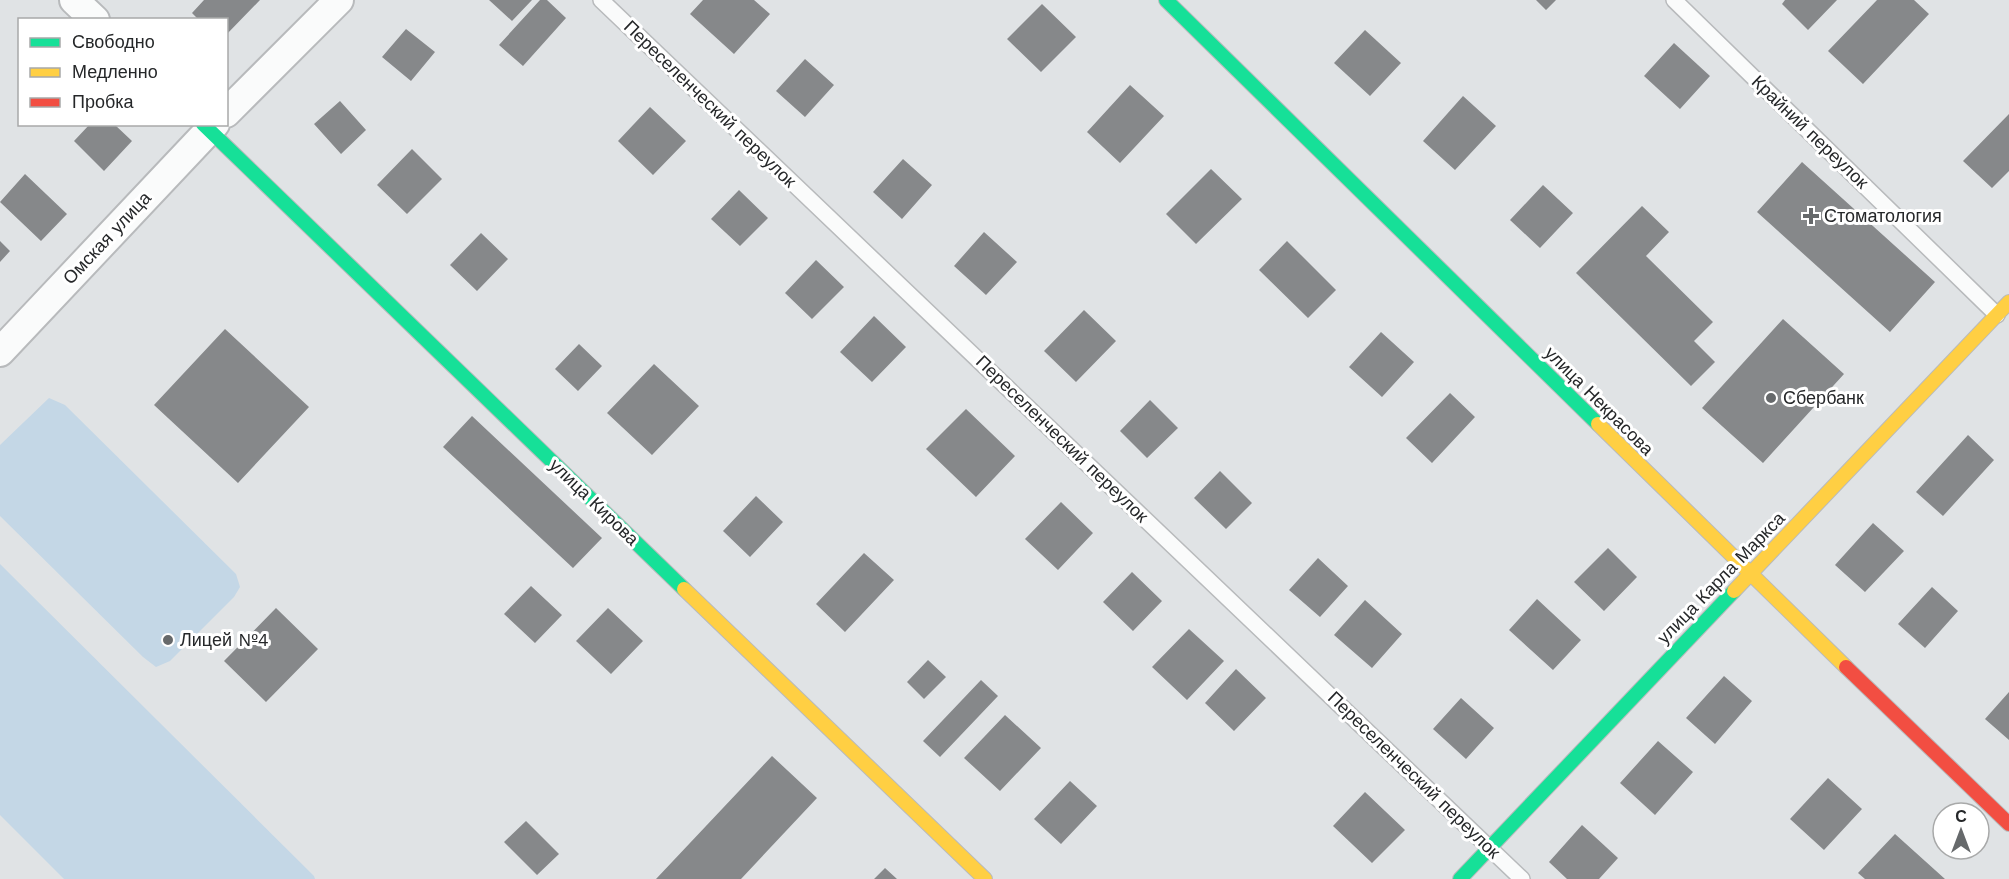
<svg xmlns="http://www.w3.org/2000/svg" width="2009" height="879" viewBox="0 0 2009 879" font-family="'Work Sans',sans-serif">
	<rect width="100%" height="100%" fill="#e0e3e5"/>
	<path fill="#c4d7e6" d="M 49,398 L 65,405 L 236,574 L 240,587 L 234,597 L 170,661 L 156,667 L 143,657 L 0,516 L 0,445 Z
		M 0,564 L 314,876 L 315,879 L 64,879 L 0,815 Z"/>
	<path fill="#86888a" d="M 204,0 L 260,0 L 226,35 L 226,20 L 199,20 L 192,13 Z
		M 489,0 L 532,0 L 512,21 Z
		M 540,0 L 547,0 L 566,18 L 523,66 L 499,45 Z
		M 703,0 L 754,0 L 770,14 L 734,54 L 690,14 Z
		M 1536,0 L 1556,0 L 1546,10 Z
		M 1785,0 L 1837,0 L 1808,30 L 1782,4 Z
		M 1877,0 L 1914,0 L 1929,14 L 1863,84 L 1828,51 Z
		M 1042,4 L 1076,37 L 1041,72 L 1007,39 Z
		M 406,29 L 435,52 L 411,81 L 382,57 Z
		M 1365,30 L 1401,63 L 1370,96 L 1334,63 Z
		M 1674,43 L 1710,76 L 1680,109 L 1644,76 Z
		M 805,59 L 834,85 L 805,117 L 776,91 Z
		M 1130,85 L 1164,116 L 1120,163 L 1087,132 Z
		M 1463,96 L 1496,126 L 1455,170 L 1423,141 Z
		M 340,101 L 366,130 L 341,154 L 314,124 Z
		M 650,107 L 686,141 L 653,175 L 618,141 Z
		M 2009,114 L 2009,171 L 1992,188 L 1963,161 Z
		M 90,124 L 114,124 L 132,141 L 104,171 L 74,141 Z
		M 412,149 L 442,179 L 407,214 L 377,185 Z
		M 903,159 L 932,185 L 902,219 L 873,192 Z
		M 1802,162 L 1935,282 L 1890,332 L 1757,212 Z
		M 1211,169 L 1242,199 L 1196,244 L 1166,214 Z
		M 25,174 L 67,214 L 41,241 L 0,202 Z
		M 1543,185 L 1573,213 L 1540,248 L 1510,220 Z
		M 739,190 L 768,218 L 740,246 L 711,219 Z
		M 1642,206 L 1669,232 L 1646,256 L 1713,322 L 1694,341 L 1715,362 L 1691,386 L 1576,273 Z
		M 984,232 L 1017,262 L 986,295 L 954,266 Z
		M 481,233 L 508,259 L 477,291 L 450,265 Z
		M 0,241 L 10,251 L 0,262 Z
		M 1287,241 L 1336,290 L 1308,318 L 1259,270 Z
		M 816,260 L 844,287 L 812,319 L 785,293 Z
		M 1084,310 L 1116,341 L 1076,382 L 1044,351 Z
		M 874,316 L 906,347 L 872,382 L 840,352 Z
		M 1783,319 L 1844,374 L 1763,463 L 1702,408 Z
		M 225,329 L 309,407 L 238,483 L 154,405 Z
		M 1381,332 L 1414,362 L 1382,397 L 1349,367 Z
		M 579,344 L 602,366 L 578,391 L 555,369 Z
		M 654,364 L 699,406 L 652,455 L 607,413 Z
		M 1450,393 L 1475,417 L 1432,463 L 1406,438 Z
		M 1150,400 L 1178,428 L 1147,458 L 1120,431 Z
		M 966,409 L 1015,456 L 976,497 L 926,449 Z
		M 472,416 L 602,538 L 573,568 L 443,447 Z
		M 1968,435 L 1994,460 L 1943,516 L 1916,492 Z
		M 1220,471 L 1252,503 L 1226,529 L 1194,498 Z
		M 756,496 L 783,522 L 750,557 L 723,531 Z
		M 1061,502 L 1093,533 L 1058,570 L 1025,539 Z
		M 1873,523 L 1904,551 L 1865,592 L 1835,565 Z
		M 1608,548 L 1637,577 L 1604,611 L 1574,582 Z
		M 864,553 L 894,580 L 845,632 L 816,604 Z
		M 1318,558 L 1348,586 L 1320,617 L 1289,590 Z
		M 1132,572 L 1162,601 L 1133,631 L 1103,602 Z
		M 531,586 L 562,615 L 535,643 L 504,614 Z
		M 1932,587 L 1958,611 L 1925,648 L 1898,624 Z
		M 1537,599 L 1581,640 L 1553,670 L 1509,630 Z
		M 1365,600 L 1402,634 L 1372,668 L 1334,635 Z
		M 276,608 L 318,649 L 266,702 L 224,661 Z
		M 608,608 L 643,641 L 611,674 L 576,641 Z
		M 1189,629 L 1224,661 L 1187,700 L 1152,667 Z
		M 928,660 L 946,677 L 924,699 L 907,682 Z
		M 1236,669 L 1266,698 L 1234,731 L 1205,703 Z
		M 1724,676 L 1752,701 L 1715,744 L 1686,718 Z
		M 981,680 L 998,696 L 940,757 L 923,741 Z
		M 2009,692 L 2009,740 L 1985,719 Z
		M 1461,698 L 1494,728 L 1466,759 L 1433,729 Z
		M 1005,715 L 1041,748 L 1000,791 L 964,758 Z
		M 1658,741 L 1693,772 L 1655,815 L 1620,783 Z
		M 772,756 L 817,798 L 741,879 L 656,879 Z
		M 1828,778 L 1862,809 L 1824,850 L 1790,819 Z
		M 1070,781 L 1097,806 L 1061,844 L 1034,819 Z
		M 1365,792 L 1405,830 L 1372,863 L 1333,826 Z
		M 526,821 L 559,854 L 537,875 L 504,842 Z
		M 1582,825 L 1618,858 L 1599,879 L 1567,879 L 1549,862 Z
		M 1895,834 L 1945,879 L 1865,879 L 1858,873 Z
		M 885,868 L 897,879 L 874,879 Z"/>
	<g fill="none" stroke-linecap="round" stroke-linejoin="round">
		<g stroke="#b8babc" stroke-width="18">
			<path id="lane" d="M 601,0 L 1522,879
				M 1674,0 L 1997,315"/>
		</g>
		<g stroke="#b8babc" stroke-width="32">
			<path id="street" d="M 74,0 L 95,20
				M 226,113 L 339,0
				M 0,352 L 215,124"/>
		</g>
		<g stroke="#b8babc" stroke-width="16">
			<path id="fast" d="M 1166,0 L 1598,424
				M 203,124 L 684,589
				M 1460,879 L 1734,591"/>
		</g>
		<g stroke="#b8babc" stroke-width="16">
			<path id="slow" d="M 1598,424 L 1846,667
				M 684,589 L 985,879
				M 1734,591 L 2009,302"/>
		</g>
		<g stroke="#b8babc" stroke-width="16">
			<path id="jam" d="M 1846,667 L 2009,824"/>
		</g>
		<use href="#lane" stroke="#fafbfb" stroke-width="15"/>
		<use href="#street" stroke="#fafbfb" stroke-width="28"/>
		<use href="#fast" stroke="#16e098" stroke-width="14"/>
		<use href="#slow" stroke="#ffcf43" stroke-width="14"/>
		<use href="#jam" stroke="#f24e42" stroke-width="14"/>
	</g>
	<g fill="#66696b" stroke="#fff" stroke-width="2">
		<path d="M1808 207h6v6h6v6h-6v6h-6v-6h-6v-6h6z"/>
		<circle cx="1771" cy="398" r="6"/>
		<circle cx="168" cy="640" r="6"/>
	</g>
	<g text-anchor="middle" stroke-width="6" stroke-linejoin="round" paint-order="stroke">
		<g font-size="18" fill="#252729" stroke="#fff">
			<text transform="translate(710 104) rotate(44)" y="6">Переселенческий переулок</text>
			<text transform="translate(1810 132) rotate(44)" y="6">Крайний переулок</text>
			<text transform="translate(107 238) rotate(-47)" y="6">Омская улица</text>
			<text transform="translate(1599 401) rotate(45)" y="6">улица Некрасова</text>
			<text transform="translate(1062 439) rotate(44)" y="6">Переселенческий переулок</text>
			<text transform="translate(594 502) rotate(44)" y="6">улица Кирова</text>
			<text transform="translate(1721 578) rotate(-46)" y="6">улица Карла Маркса</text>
			<text transform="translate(1414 775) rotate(44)" y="6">Переселенческий переулок</text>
		</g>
		<g font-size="18" fill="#252729" stroke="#fff" text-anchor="start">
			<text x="1824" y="222">Стоматология</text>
			<text x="1783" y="404">Сбербанк</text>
			<text x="180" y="646">Лицей №4</text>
		</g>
	</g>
	<rect x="18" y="18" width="210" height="108" fill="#ffffff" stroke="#a8a9a9" stroke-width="1.5"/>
	<rect x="30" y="38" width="30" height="9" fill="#16e098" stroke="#a8a9a9" stroke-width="1.5"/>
	<text x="72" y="48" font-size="18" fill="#252729">Свободно</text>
	<rect x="30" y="68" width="30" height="9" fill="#ffcf43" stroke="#a8a9a9" stroke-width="1.5"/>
	<text x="72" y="78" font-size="18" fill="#252729">Медленно</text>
	<rect x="30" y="98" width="30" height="9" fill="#f24e42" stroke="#a8a9a9" stroke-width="1.5"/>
	<text x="72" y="108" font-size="18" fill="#252729">Пробка</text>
	<g transform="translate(1961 831)"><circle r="28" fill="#ffffff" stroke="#a8a9a9" stroke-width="1.5"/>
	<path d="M0-4.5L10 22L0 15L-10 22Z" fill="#66696b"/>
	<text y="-9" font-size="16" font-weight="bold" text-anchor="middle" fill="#252729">С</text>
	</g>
</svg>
